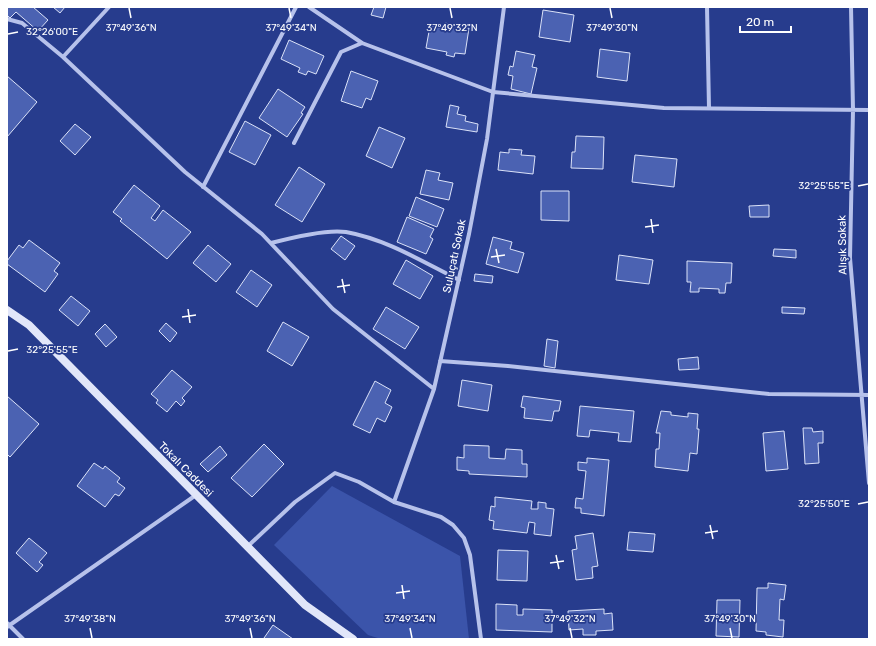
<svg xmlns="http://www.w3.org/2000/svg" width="876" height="646" viewBox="0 0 876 646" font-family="Rubik,sans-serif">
	<rect width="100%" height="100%" fill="#273c8d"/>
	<path fill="#3b54aa" d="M 332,486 L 460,556 L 469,639 L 381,639 L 368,635 L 274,545 Z"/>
	<path fill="#4b62b2" stroke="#dbe2f8" d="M 7,7 L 33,7 L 48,20 L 38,31 L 16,12 L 10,18 L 7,15 Z
		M 53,7 L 65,7 L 60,13 Z
		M 374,7 L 386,7 L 383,18 L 371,15 Z
		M 543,10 L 574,15 L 570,42 L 539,37 Z
		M 445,23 L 469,28 L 465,54 L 455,53 L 454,57 L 446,55 L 447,52 L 426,48 L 430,26 L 444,29 Z
		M 289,40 L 324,56 L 316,74 L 308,71 L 306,75 L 298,72 L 300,68 L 281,59 Z
		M 600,49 L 630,53 L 627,81 L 597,77 Z
		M 516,51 L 535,55 L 532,67 L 537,68 L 531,94 L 511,89 L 513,76 L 508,75 L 510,66 L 513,67 Z
		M 351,71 L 378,81 L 371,100 L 366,98 L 362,108 L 341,101 Z
		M 7,76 L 37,102 L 7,137 Z
		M 278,89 L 305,107 L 301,113 L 303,114 L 287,137 L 259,118 Z
		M 450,105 L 459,107 L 457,114 L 466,116 L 465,121 L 478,124 L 477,132 L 446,127 Z
		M 245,121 L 271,135 L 255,165 L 229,152 Z
		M 75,124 L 91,137 L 75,155 L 60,141 Z
		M 379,127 L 405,138 L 392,168 L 366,156 Z
		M 576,136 L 604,137 L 603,169 L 571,168 L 572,152 L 575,152 Z
		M 509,149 L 522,150 L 521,155 L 535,156 L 533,174 L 498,170 L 500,152 L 509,153 Z
		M 635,155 L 677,159 L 674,187 L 632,182 Z
		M 299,167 L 325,184 L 302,222 L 275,205 Z
		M 426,170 L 440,173 L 438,180 L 453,183 L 449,200 L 420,194 Z
		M 134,185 L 160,206 L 151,218 L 155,221 L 163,210 L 191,232 L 167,259 L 120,221 L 122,219 L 113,212 Z
		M 541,191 L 569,191 L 569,221 L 541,220 Z
		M 416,197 L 444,209 L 437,227 L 409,216 Z
		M 769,205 L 769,217 L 750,217 L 749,206 Z
		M 407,217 L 434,229 L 430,237 L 433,239 L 426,254 L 397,242 Z
		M 341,236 L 355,246 L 345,260 L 331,249 Z
		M 493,237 L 512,242 L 510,249 L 524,253 L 518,273 L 486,264 Z
		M 29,240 L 60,263 L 54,271 L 58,274 L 45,292 L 7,264 L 7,261 L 19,245 L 23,248 Z
		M 208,245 L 231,264 L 216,282 L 193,263 Z
		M 774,249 L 796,250 L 796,258 L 773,256 Z
		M 619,255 L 653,260 L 649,284 L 616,280 Z
		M 406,260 L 433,276 L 420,299 L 393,284 Z
		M 687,261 L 732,263 L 731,283 L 726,283 L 725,293 L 719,293 L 719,289 L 699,288 L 699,292 L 690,292 L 691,282 L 687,282 Z
		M 251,270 L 272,285 L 257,307 L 236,292 Z
		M 475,274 L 493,276 L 492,283 L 474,281 Z
		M 71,296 L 90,311 L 78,326 L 59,310 Z
		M 386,307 L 419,327 L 405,349 L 373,329 Z
		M 782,307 L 805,308 L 804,314 L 782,313 Z
		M 283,322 L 309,337 L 292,366 L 267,351 Z
		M 166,323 L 177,333 L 170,342 L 159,331 Z
		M 105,324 L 117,337 L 106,347 L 95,334 Z
		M 547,339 L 558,341 L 555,368 L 544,366 Z
		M 698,357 L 699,369 L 679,370 L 678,359 Z
		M 172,370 L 192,387 L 182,398 L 185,401 L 181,406 L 176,401 L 167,412 L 156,403 L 158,400 L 151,394 Z
		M 462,380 L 492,385 L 488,411 L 458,406 Z
		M 375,381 L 391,390 L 385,403 L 392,407 L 385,422 L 377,418 L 370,433 L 353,425 Z
		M 7,396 L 39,424 L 10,457 L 7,454 Z
		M 523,396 L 561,401 L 559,411 L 554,411 L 552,421 L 524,418 L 525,408 L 521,407 Z
		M 580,406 L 634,411 L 631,442 L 618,441 L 619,433 L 590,430 L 589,437 L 577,436 Z
		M 661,411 L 671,412 L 671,415 L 688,417 L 688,413 L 698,414 L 697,429 L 699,429 L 697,454 L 690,453 L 688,471 L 655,467 L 656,449 L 659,449 L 660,433 L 656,433 Z
		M 803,428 L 812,428 L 813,432 L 823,431 L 823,443 L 818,443 L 819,463 L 805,464 Z
		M 784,431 L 788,469 L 766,471 L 763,433 Z
		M 264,444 L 284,464 L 252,497 L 231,478 Z
		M 464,445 L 489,446 L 489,458 L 505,459 L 506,449 L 522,450 L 522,464 L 527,464 L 527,477 L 469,474 L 469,471 L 457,470 L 457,457 L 464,458 Z
		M 220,446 L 227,455 L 208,472 L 200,464 Z
		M 587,458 L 609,460 L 604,516 L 581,513 L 581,508 L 575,508 L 576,498 L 583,499 L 586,471 L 578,470 L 578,462 L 587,463 Z
		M 94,463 L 103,469 L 105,466 L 120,478 L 117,482 L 125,488 L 119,496 L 115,494 L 105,507 L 77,486 Z
		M 495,497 L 532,501 L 531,509 L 538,509 L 538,502 L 546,503 L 546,508 L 554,509 L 551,536 L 534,534 L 535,523 L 529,522 L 527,533 L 493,529 L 494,521 L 489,520 L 491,506 L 495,507 Z
		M 629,532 L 655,534 L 653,552 L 627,550 Z
		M 593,533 L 598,566 L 592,567 L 593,578 L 576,580 L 572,550 L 577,549 L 575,536 Z
		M 29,538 L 47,553 L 39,562 L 43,565 L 37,572 L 16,553 Z
		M 498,550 L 528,551 L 527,581 L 497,580 Z
		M 768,583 L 786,585 L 784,600 L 780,599 L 779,620 L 784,620 L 783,637 L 766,635 L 766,632 L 756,631 L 757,588 L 768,588 Z
		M 717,600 L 740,600 L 739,637 L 716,636 Z
		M 496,604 L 517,605 L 517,615 L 523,615 L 523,609 L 552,610 L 552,632 L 496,630 Z
		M 604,609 L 604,614 L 612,613 L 613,630 L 596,631 L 596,635 L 583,635 L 583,629 L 569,630 L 568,611 Z
		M 273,625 L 293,639 L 266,639 L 264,638 Z"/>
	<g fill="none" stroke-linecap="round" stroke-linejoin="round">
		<path stroke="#b7c2eb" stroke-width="4" d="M 309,7 L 362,43
			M 707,7 L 709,108
			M 851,7 L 853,110 L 850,258 L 869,483
			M 7,19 L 22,23 L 63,57 L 185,172 L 262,234 L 333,309 L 434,389
			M 63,57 L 109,7
			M 294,143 L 341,52 L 362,43 L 493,92 L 664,108 L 869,110
			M 203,187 L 296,7
			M 271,243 C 290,238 327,229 346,232 C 386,239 423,262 459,280
			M 440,361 L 508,366 L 769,394 L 869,395
			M 394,502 L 434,389 L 469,234 L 487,139 L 504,7
			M 247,547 L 295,502 L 335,473 L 359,482 L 394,502 L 441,517 L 453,525 L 464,538 L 470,555 L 481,639
			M 7,623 L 23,639
			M 7,627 L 196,495"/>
		<path stroke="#e1e6f9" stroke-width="8" d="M 7,310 L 29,325 L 305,605 L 353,639"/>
	</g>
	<path fill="none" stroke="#fff" stroke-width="1.5" d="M 129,8 L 131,18M 289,8 L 291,18M 450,8 L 452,18M 610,8 L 612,18M 8,34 L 18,32M 858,186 L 868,184M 651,219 L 653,233M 645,227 L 659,225M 496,249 L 499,263M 491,257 L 505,255M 342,279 L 345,293M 337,287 L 350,285M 188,309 L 190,323M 182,317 L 196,315M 8,351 L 18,349M 858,504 L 868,502M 710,525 L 713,539M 705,533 L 718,531M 556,555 L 559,569M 550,563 L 564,561M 402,585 L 404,599M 396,593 L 410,591M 90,628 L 92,638M 250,628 L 252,638M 410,628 L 412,638M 570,628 L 572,638M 730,628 L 732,638"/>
	<g text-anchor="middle" stroke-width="3.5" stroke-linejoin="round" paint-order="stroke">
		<g font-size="11" fill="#fff" stroke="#273c8d">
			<text transform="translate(842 245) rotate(-91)" y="4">Alışık Sokak</text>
			<text transform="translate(454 256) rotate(-78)" y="4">Suluçatı Sokak</text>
			<text transform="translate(186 469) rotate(45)" y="4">Tokalı Caddesi</text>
		</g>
	</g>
	<g font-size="10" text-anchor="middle" fill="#fff" stroke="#273c8d" stroke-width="3.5" stroke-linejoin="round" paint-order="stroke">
		<text x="131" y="31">37°49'36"N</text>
		<text x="291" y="31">37°49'34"N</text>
		<text x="452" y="31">37°49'32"N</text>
		<text x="612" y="31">37°49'30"N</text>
		<text x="52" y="35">32°26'00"E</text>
		<text x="824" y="189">32°25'55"E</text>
		<text x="52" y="353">32°25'55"E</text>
		<text x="824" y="507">32°25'50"E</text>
		<text x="90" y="622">37°49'38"N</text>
		<text x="250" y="622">37°49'36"N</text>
		<text x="410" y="622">37°49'34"N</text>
		<text x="570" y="622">37°49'32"N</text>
		<text x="730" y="622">37°49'30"N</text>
	</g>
	<rect width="876" height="646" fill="none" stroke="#ffffff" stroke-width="16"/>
	<path d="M740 26v6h51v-6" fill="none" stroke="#ffffff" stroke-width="2"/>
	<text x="746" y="26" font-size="12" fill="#ffffff" stroke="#273c8d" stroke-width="3" paint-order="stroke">20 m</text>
</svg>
